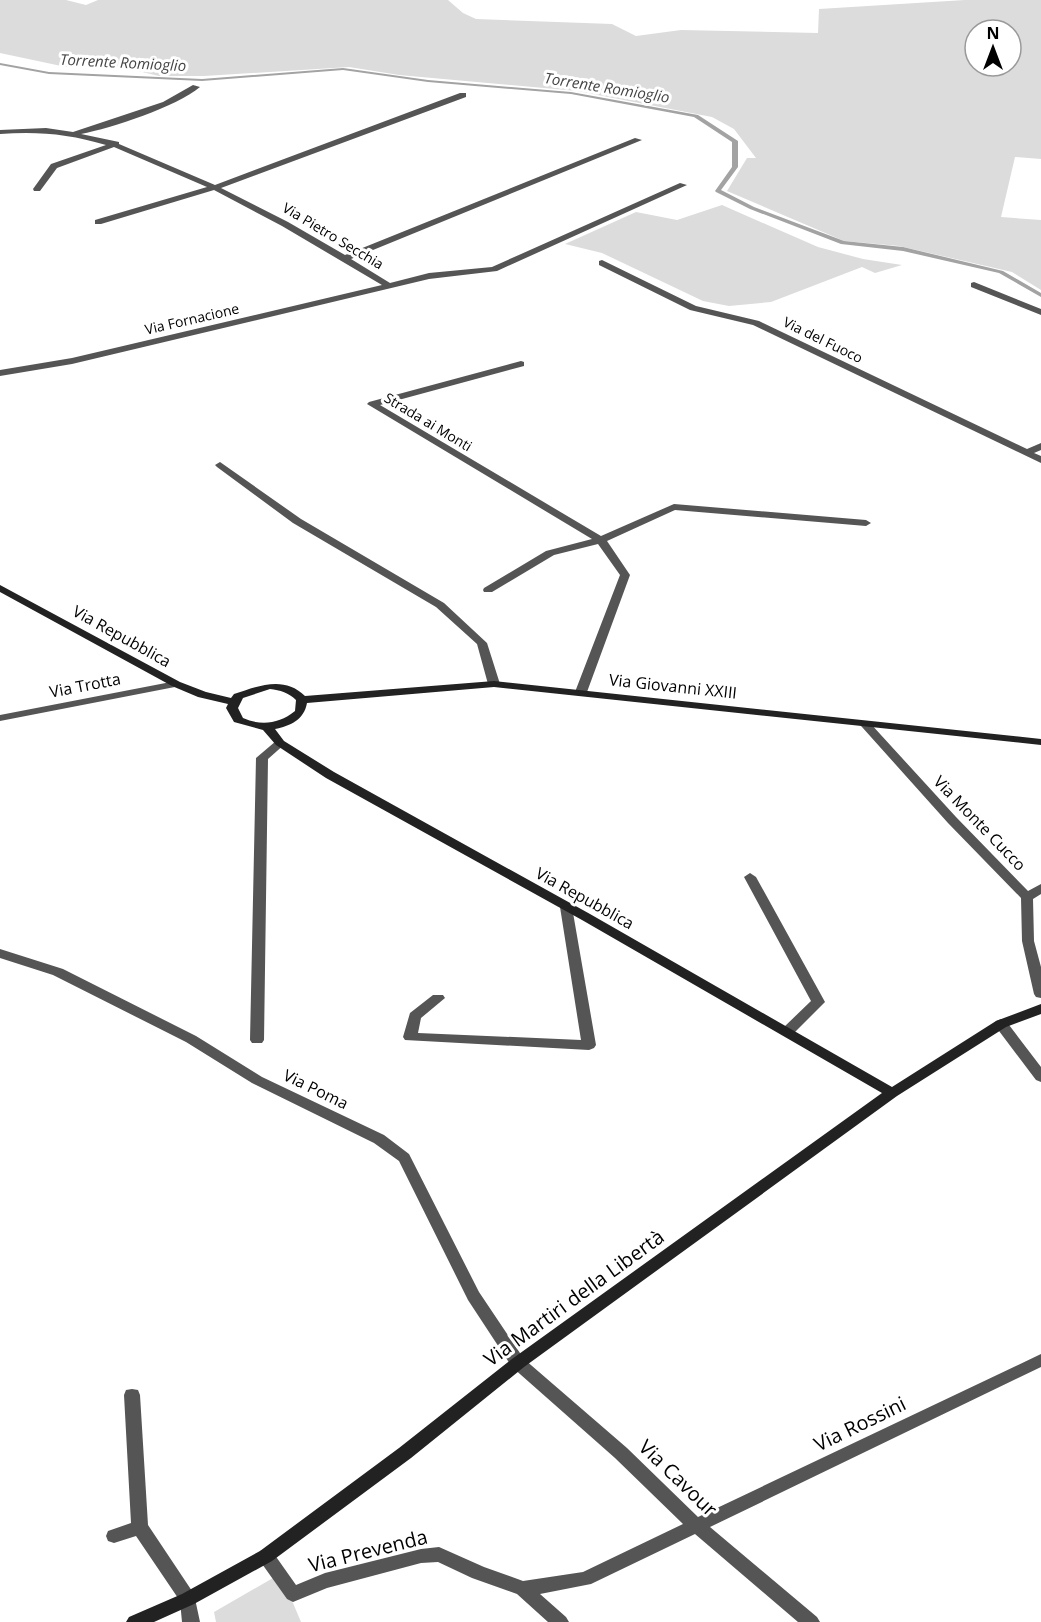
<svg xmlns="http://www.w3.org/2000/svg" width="1041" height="1622" viewBox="0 0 1041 1622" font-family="'Open Sans',sans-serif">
	<rect width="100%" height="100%" fill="#fff"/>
	<path fill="#dcdcdc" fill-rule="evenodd" d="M 0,0 L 66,0 L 86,5 L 98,0 L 448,0 L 463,13 L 476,19 L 612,24 L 636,36 L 681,30 L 818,33 L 819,9 L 965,0 L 1041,0 L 1041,159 L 1015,157 L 1001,217 L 1041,220 L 1041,290 L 1012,272 L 899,246 L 844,241 L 727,191 L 747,158 L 756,158 L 734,129 L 712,117 L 577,91 L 399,75 L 349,67 L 204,76 L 159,76 L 88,59 L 66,67 L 0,53 ZM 975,30 L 1011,30 L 1011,66 L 975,66 Z
		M 722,205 L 818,247 L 863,259 L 902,265 L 875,273 L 862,267 L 771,302 L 729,306 L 703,301 L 602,253 L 565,244 L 636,212 L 677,220 Z
		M 273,1578 L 293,1603 L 301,1622 L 216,1622 L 214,1612 Z"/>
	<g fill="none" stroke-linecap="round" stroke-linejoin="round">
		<path fill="#a3a3a3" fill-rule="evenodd" d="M 0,63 L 49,72 L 202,79 L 343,68 L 428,80 L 571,92 L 698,115 L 738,141 L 738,167 L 721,190 L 754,207 L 844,241 L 903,247 L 1003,271 L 1041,293 L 1041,297 L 999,273 L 903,251 L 841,244 L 750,209 L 716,192 L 715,191 L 732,167 L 732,142 L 694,117 L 571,94 L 428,82 L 343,70 L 202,81 L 49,74 L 0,65 Z"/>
		<path fill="#555" fill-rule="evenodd" d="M 193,85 L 200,87 C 176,107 112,128 81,134 L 119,142 L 119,144 L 215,185 L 460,93 L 466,93 L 466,97 L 221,188 L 288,222 L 345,255 L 635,138 L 642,140 L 351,259 L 390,283 L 429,273 L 492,267 L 680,183 L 687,185 L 497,271 L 429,279 L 72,364 L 0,376 L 0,370 L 72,358 L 382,285 L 282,226 L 214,190 L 101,224 L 95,224 L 95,220 L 207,187 L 114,147 L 57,168 L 40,191 L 34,191 L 33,189 L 51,164 L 106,145 C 70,134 37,131 0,134 L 0,130 L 46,128 L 73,132 L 163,102 Z
			M 602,260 L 696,306 L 759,321 L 1027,449 L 1041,443 L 1041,450 L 1034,453 L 1041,456 L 1041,463 L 753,325 L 690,310 L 599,265 L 599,261 Z
			M 974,282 L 1041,309 L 1041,315 L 971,287 L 971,283 Z
			M 521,361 L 524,362 L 524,366 L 380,405 L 601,536 L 674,504 L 866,520 L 871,523 L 866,526 L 675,510 L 607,541 L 630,575 L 587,692 L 585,694 L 577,694 L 575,692 L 620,575 L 598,544 L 554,555 L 492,592 L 484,592 L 483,590 L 484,588 L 546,551 L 592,539 L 367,404 L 369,402 Z
			M 220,462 L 301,519 L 444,603 L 487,643 L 500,684 L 498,686 L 490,686 L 488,684 L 477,644 L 436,607 L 293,523 L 217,467 L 215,465 Z
			M 176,681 L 182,684 L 180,686 L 0,721 L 0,715 Z
			M 866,722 L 870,723 L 956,817 L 1028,891 L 1041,884 L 1041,894 L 1033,899 L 1034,941 L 1041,967 L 1041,998 L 1036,997 L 1034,994 L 1022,941 L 1021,898 L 948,823 L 862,727 L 860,725 Z
			M 280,740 L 286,743 L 268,759 L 264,1040 L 262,1043 L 252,1043 L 250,1040 L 256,758 L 276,741 Z
			M 750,873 L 756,877 L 825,1002 L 793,1034 L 783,1034 L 781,1031 L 783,1028 L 811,1001 L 744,877 Z
			M 566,903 L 572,907 L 596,1045 L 594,1048 L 589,1050 L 405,1040 L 403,1037 L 410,1013 L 433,995 L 443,995 L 445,998 L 421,1018 L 418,1033 L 581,1040 L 560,907 Z
			M 0,949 L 63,969 L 196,1036 L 262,1077 L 384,1135 L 409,1154 L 479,1292 L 524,1359 L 627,1448 L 698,1517 L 1041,1354 L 1041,1367 L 710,1527 L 817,1617 L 820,1622 L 798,1622 L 695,1534 L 591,1584 L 540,1594 L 566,1617 L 569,1622 L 548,1622 L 517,1594 L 472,1578 L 438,1562 L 421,1563 L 327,1588 L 293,1602 L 287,1599 L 260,1561 L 258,1556 L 260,1551 L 266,1549 L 272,1551 L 296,1585 L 325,1573 L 421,1549 L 439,1547 L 484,1567 L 523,1581 L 583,1572 L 683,1524 L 615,1458 L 512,1367 L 468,1300 L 399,1161 L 374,1143 L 252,1083 L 186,1042 L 53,975 L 0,958 Z
			M 1001,1019 L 1006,1021 L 1041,1067 L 1041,1082 L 1036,1080 L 996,1027 L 994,1024 L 996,1021 Z
			M 132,1389 L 138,1390 L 140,1395 L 148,1525 L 194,1594 L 200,1622 L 182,1622 L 180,1601 L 136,1536 L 114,1543 L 108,1541 L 106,1536 L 108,1531 L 131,1523 L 124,1395 L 126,1390 Z"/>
		<path fill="#222" fill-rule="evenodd" d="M 0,585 L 180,682 L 206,692 L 231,698 L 234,694 C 258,686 284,675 305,696 L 494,681 L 1041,739 L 1041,745 L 494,687 L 307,703 C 304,720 290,726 275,729 L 284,741 L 334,772 L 590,914 L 892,1087 L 996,1021 L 1041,1004 L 1041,1014 L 1006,1027 L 897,1096 L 524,1367 L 411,1458 L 272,1561 L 194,1604 L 154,1622 L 126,1622 L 129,1617 L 182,1594 L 260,1551 L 399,1448 L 512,1359 L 882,1093 L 582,920 L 326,778 L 276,745 L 263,730 L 234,722 L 226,708 L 228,704 L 198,697 L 172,686 L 0,592 ZM 270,689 C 280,690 289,693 296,700 L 295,711 C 279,724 261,726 243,718 L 238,708 L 243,698 Z"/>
	</g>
	<g text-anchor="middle" stroke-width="6" stroke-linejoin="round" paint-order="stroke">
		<g font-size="14" fill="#000" stroke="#fff">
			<text transform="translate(333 236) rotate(31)" y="5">Via Pietro Secchia</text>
			<text transform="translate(192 319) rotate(-13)" y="5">Via Fornacione</text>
			<text transform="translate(823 340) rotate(26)" y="5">Via del Fuoco</text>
			<text transform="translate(428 422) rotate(31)" y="5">Strada ai Monti</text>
		</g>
		<g font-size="15" font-style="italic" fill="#444" stroke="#fff">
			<text transform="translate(123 63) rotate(3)" y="5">Torrente Romioglio</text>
			<text transform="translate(607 88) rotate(9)" y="5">Torrente Romioglio</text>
		</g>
		<g font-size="16" fill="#000" stroke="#fff">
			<text transform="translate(122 636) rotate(29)" y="6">Via Repubblica</text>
			<text transform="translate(85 685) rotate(-11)" y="6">Via Trotta</text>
			<text transform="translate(673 686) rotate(6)" y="6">Via Giovanni XXIII</text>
			<text transform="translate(980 823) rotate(46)" y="6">Via Monte Cucco</text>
			<text transform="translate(585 898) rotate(29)" y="6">Via Repubblica</text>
			<text transform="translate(316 1089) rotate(26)" y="6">Via Poma</text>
		</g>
		<g font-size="20" fill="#000" stroke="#fff">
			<text transform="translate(574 1298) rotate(-36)" y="7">Via Martiri della Libertà</text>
			<text transform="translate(860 1424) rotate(-26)" y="7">Via Rossini</text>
			<text transform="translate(678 1478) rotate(44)" y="7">Via Cavour</text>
			<text transform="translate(368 1551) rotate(-14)" y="7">Via Prevenda</text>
		</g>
	</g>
	<g transform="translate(993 48)"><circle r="28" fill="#ffffff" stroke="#999999" stroke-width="1.5"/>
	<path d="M0-4.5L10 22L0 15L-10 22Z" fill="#000000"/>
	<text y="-9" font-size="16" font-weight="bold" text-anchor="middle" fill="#000000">N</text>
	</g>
</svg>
